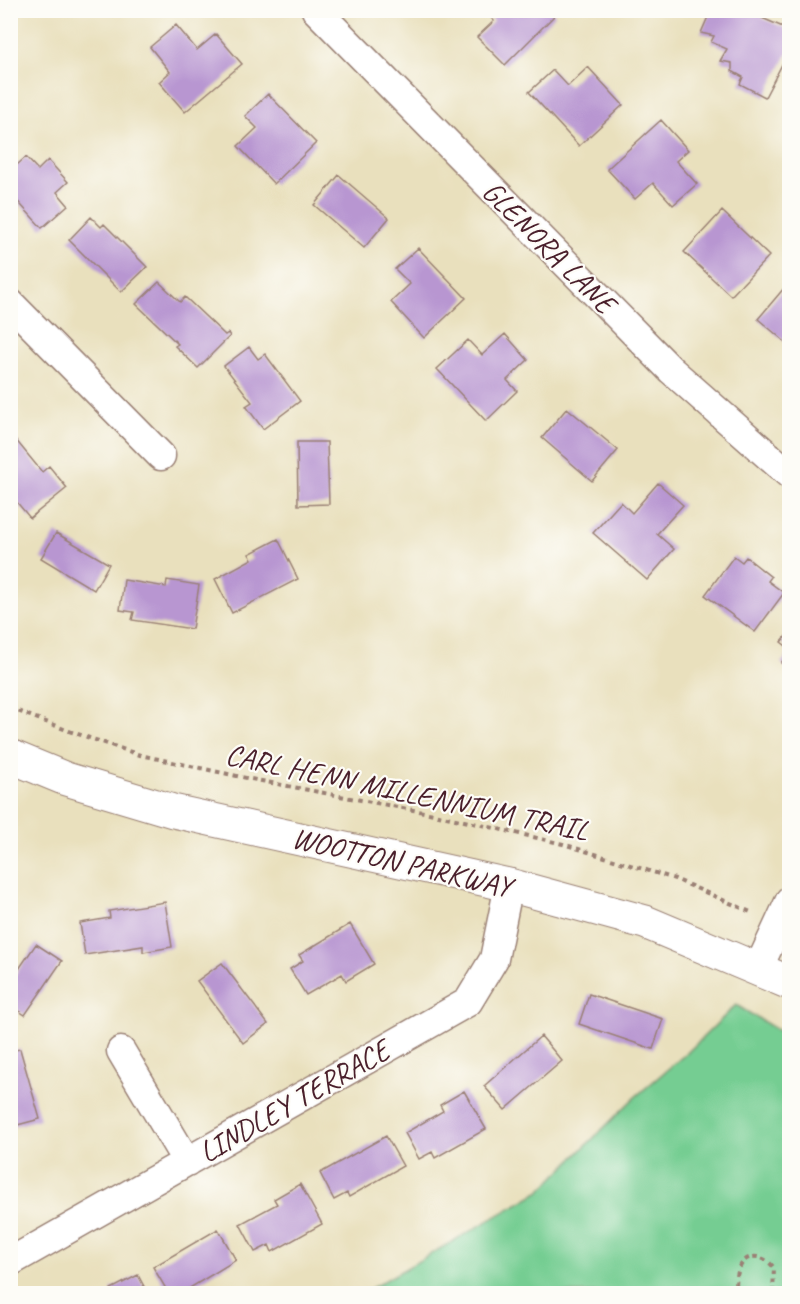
<svg xmlns="http://www.w3.org/2000/svg" width="800" height="1304" viewBox="0 0 800 1304" font-family="Caveat,sans-serif">
	<rect width="100%" height="100%" fill="#fdfcf7"/>
	<filter id="ink" filterUnits="userSpaceOnUse"><feTurbulence type="fractalNoise" baseFrequency=".0167" numOctaves="2"/><feDisplacementMap in="SourceGraphic" scale="12" xChannelSelector="R" yChannelSelector="G"/><feConvolveMatrix kernelMatrix="1 2 1 2 8 2 1 2 1" color-interpolation-filters="sRGB"/></filter>
	<filter id="wash" filterUnits="userSpaceOnUse"><feTurbulence type="fractalNoise" baseFrequency=".008" numOctaves="4" result="noise"/><feDisplacementMap in="SourceGraphic" scale="24" xChannelSelector="R" yChannelSelector="G"/><feGaussianBlur stdDeviation="1.35" result="paint"/><feColorMatrix in="noise" values="0 0 0 0 0 0 0 0 0 0 0 0 0 0 0 0 0 1.4 0 .05"/><feComposite in="paint" operator="in"/></filter>
	<g filter="url(#wash)">
		<rect width="100%" height="100%" fill="#e9e0bd"/>
		<path fill="#75cd92" stroke="#60765e" stroke-width="1.5" d="M 736,1005 L 789,1037 L 789,1293 L 363,1293 L 540,1191 L 634,1098 L 689,1051 Z"/>
		<g id="blocks">
			<path fill="#b896d1" d="M 484,10 L 551,10 L 555,15 L 505,65 L 477,37 L 494,21 Z
				M 711,10 L 753,10 L 763,15 L 762,18 L 790,30 L 790,49 L 765,97 L 740,84 L 743,77 L 732,71 L 732,63 L 720,61 L 727,49 L 711,42 L 714,36 L 701,33 Z
				M 176,25 L 197,50 L 216,34 L 242,64 L 185,112 L 159,82 L 170,72 L 150,47 Z
				M 588,67 L 623,105 L 579,146 L 529,92 L 553,70 L 568,86 Z
				M 268,94 L 316,143 L 274,184 L 238,146 L 257,128 L 245,116 Z
				M 661,120 L 688,150 L 676,161 L 697,184 L 673,205 L 653,183 L 635,199 L 607,169 Z
				M 10,127 L 18,134 L 10,141 Z
				M 26,157 L 38,170 L 48,160 L 68,182 L 57,192 L 68,205 L 42,228 L 10,193 L 10,171 Z
				M 339,175 L 389,218 L 364,248 L 314,205 Z
				M 722,211 L 769,256 L 731,296 L 684,252 Z
				M 91,217 L 101,227 L 104,224 L 147,267 L 121,292 L 69,240 Z
				M 418,248 L 466,298 L 424,338 L 391,302 L 410,284 L 395,269 Z
				M 790,281 L 790,346 L 758,319 Z
				M 159,282 L 180,302 L 185,297 L 225,335 L 228,333 L 230,336 L 198,368 L 175,346 L 178,344 L 136,304 Z
				M 505,334 L 528,360 L 507,380 L 517,391 L 486,421 L 437,369 L 468,340 L 482,355 Z
				M 249,347 L 258,359 L 265,354 L 300,401 L 263,429 L 246,406 L 252,402 L 224,366 Z
				M 567,408 L 618,450 L 592,481 L 542,438 Z
				M 15,439 L 42,472 L 49,466 L 67,488 L 30,518 L 10,494 L 10,442 Z
				M 297,442 L 327,442 L 329,504 L 298,505 Z
				M 658,483 L 683,505 L 657,534 L 674,549 L 647,580 L 593,533 L 621,502 L 632,513 Z
				M 56,533 L 109,564 L 94,590 L 41,558 Z
				M 278,539 L 298,579 L 232,613 L 215,579 L 252,559 L 249,554 Z
				M 734,556 L 742,562 L 746,557 L 771,577 L 768,581 L 784,593 L 755,632 L 705,595 Z
				M 124,580 L 166,587 L 167,580 L 199,585 L 192,629 L 132,620 L 134,612 L 120,610 Z
				M 790,632 L 790,649 L 781,642 Z
				M 790,653 L 790,670 L 781,663 Z
				M 165,902 L 172,947 L 143,952 L 143,946 L 85,955 L 80,923 L 110,918 L 109,911 Z
				M 350,924 L 374,964 L 346,981 L 342,974 L 306,995 L 290,969 L 303,961 L 299,955 Z
				M 36,944 L 62,961 L 25,1015 L 10,1005 L 10,982 Z
				M 222,963 L 268,1024 L 243,1043 L 197,981 Z
				M 589,994 L 663,1019 L 653,1049 L 579,1024 Z
				M 541,1036 L 562,1061 L 505,1110 L 484,1086 Z
				M 20,1049 L 40,1119 L 10,1127 L 10,1051 Z
				M 464,1091 L 486,1129 L 435,1158 L 432,1152 L 419,1159 L 405,1133 L 443,1111 L 440,1105 Z
				M 386,1136 L 403,1166 L 349,1197 L 347,1193 L 334,1200 L 320,1173 Z
				M 300,1184 L 322,1224 L 272,1252 L 269,1245 L 255,1252 L 240,1224 L 277,1204 L 274,1199 Z
				M 218,1229 L 236,1260 L 188,1289 L 191,1294 L 169,1294 L 153,1267 Z
				M 138,1275 L 148,1294 L 113,1294 L 111,1289 Z"/>
		</g>
	</g>
	<g filter="url(#ink)">
		<use href="#blocks" fill-opacity="0" stroke="#9a8074" stroke-width="1.5"/>
		<g fill="none" stroke-linecap="round" stroke-linejoin="round">
			<g stroke="#9a8074" stroke-width="31">
				<path id="minor" d="M 316,10 L 671,370 L 790,475
					M 10,303 L 161,456
					M 758,969 L 790,900
					M 121,1051 L 187,1162
					M 10,1262 L 468,1002 L 494,959 L 509,885"/>
			</g>
			<g stroke="#9a8074" stroke-width="35">
				<path id="secondary" d="M 10,756 L 66,779 L 173,811 L 509,885 L 645,922 L 790,983"/>
			</g>
			<path stroke="#9a8074" stroke-width="4" stroke-dasharray="4.5 4.5" stroke-linecap="butt" d="M 10,708 L 69,731 L 140,755 L 251,779 L 434,814 L 563,844 L 675,879 L 753,913
				M 736,1294 C 736,1285 736,1276 739,1269 C 746,1251 765,1255 774,1268 L 773,1294"/>
			<use href="#minor" stroke="#fff" stroke-width="28"/>
			<use href="#secondary" stroke="#fff" stroke-width="33"/>
		</g>
	</g>
	<g text-anchor="middle" stroke-width="4.5" stroke-linejoin="round" paint-order="stroke">
		<g font-size="30" fill="#4a1f2b" stroke="#fdfcf7">
			<text transform="translate(549 247) rotate(45)" y="10">GLENORA LANE</text>
			<text transform="translate(407 792) rotate(12)" y="10">CARL HENN MILLENNIUM TRAIL</text>
			<text transform="translate(402 862) rotate(13)" y="10">WOOTTON PARKWAY</text>
			<text transform="translate(294 1101) rotate(-30)" y="10">LINDLEY TERRACE</text>
		</g>
	</g>
	<rect width="800" height="1304" fill="none" stroke="#fdfcf7" stroke-width="36"/>
</svg>
